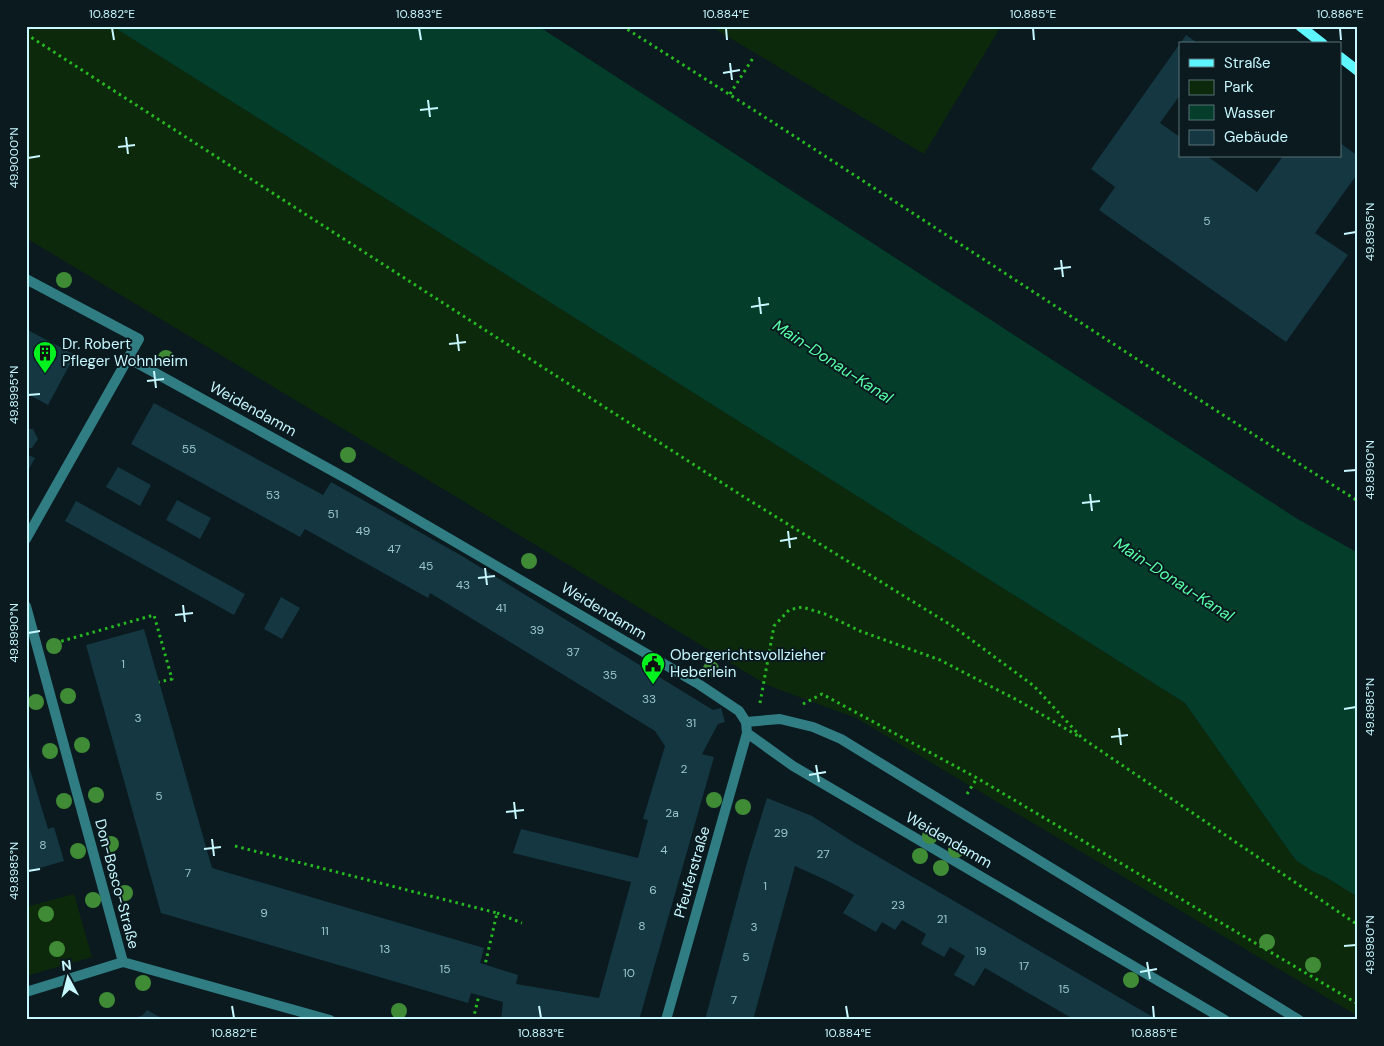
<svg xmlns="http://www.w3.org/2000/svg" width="1384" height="1046" viewBox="0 0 1384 1046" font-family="'DM Sans',sans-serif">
	<rect width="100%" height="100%" fill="#0a1a1f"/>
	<path fill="#0d290c" d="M 26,26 L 112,26 L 1185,703 L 1292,855 L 1297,861 L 1312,871 L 1327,878 L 1358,897 L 1358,1016 L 856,718 L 767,685 L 410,469 L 26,238 Z
		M 710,26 L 1001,26 L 924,154 Z
		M 74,894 L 92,957 L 26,976 L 26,907 Z"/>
	<path fill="#043d2a" d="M 112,26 L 538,26 L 1296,518 L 1358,553 L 1358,897 L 1327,878 L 1312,871 L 1297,861 L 1292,855 L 1185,703 Z"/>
	<path fill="#143741" d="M 1186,35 L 1199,44 L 1180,44 L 1180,95 L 1160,123 L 1180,137 L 1180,156 L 1207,156 L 1257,192 L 1283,156 L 1340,156 L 1340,143 L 1358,156 L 1358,173 L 1315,233 L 1348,255 L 1286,342 L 1099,210 L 1115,187 L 1091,169 Z
		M 26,329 L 75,355 L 48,405 L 26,393 Z
		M 154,403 L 323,495 L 331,482 L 462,556 L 713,710 L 721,708 L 725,722 L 718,724 L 702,754 L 714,757 L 639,1020 L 501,1020 L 503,1002 L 471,993 L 468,1003 L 161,913 L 86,645 L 144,629 L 212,868 L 484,948 L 480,963 L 518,975 L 516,984 L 599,998 L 631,882 L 513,853 L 521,829 L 638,858 L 648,820 L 643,819 L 665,746 L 655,731 L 430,593 L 428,598 L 305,529 L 300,537 L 131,444 Z
		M 26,429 L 33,429 L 38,439 L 32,448 L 26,448 Z
		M 26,454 L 35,458 L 26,474 Z
		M 118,467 L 151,485 L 140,506 L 106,487 Z
		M 177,500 L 211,518 L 200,539 L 166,520 Z
		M 76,501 L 245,594 L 234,615 L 65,521 Z
		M 281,597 L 300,608 L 282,639 L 264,629 Z
		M 26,756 L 48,829 L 54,827 L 64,861 L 29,871 L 29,869 L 26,870 Z
		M 767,798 L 812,816 L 853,842 L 1158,1020 L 1075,1020 L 985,968 L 974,986 L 954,975 L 965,956 L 950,947 L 944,957 L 921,944 L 926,934 L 902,920 L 895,930 L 882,922 L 876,932 L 843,913 L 854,895 L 830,882 L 795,866 L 753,1020 L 705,1020 L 748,859 Z
		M 147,1010 L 165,1020 L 130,1020 L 143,1015 Z"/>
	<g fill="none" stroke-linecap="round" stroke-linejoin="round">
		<path stroke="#26ba21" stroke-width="3" stroke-dasharray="2.5 4" stroke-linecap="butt" d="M 622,26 C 869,182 1111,345 1358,501
			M 26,34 L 744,497 L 954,627 L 1034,686 L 1082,738 L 1358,925
			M 730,94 L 753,58
			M 55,643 L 154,615 L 172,679 L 159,682
			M 760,703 L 774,626 L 789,610 L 802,607 L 825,614 L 860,631 L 940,660 L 1019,701 L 1078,736
			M 803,704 L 822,694 L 977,778 L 1358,1004
			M 967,794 L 977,778
			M 235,846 L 497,913 L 485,965
			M 497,913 L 522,923
			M 473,1020 L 479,995"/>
		<path stroke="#307d83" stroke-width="10" d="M 746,722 L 780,719 L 813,727 L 841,739 L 1299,1020"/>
		<path stroke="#307d83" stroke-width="10" d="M 26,279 L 139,339 L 26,539
			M 128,358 L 159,375 L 349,480 L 700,685 L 739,711 L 746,722 L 747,733 L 666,1020
			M 26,606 L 123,962
			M 747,733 L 793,766 L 1225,1020
			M 123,962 L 330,1020
			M 26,992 L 123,962"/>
		<path stroke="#5ef7ff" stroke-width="10" d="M 1300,26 L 1323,44
			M 1340,57 L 1358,71"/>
	</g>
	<g fill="#408c36">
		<circle cx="64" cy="280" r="8"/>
		<circle cx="166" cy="358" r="8"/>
		<circle cx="348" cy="455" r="8"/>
		<circle cx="529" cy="561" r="8"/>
		<circle cx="54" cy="646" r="8"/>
		<circle cx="711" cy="669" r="8"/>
		<circle cx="68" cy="696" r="8"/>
		<circle cx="36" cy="702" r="8"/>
		<circle cx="82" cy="745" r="8"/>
		<circle cx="50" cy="751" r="8"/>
		<circle cx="96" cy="795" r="8"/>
		<circle cx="714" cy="800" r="8"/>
		<circle cx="64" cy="801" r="8"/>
		<circle cx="743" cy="807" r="8"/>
		<circle cx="930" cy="836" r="8"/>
		<circle cx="111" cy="844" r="8"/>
		<circle cx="956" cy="850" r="8"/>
		<circle cx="78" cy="851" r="8"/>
		<circle cx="920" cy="856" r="8"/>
		<circle cx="941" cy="868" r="8"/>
		<circle cx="125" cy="893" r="8"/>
		<circle cx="93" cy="900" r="8"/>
		<circle cx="46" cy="914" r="8"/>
		<circle cx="1267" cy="942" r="8"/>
		<circle cx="57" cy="949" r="8"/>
		<circle cx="1313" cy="965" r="8"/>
		<circle cx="1131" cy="980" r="8"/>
		<circle cx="143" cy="983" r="8"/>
		<circle cx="107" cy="1000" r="8"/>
		<circle cx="399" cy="1011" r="8"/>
	</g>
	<path fill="none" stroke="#c7f7ff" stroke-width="2" d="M 112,28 L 114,40M 419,28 L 421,40M 726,28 L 727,40M 1033,28 L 1034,40M 1340,28 L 1341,40M 730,63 L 732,80M 723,73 L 740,70M 428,100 L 430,117M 420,110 L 438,108M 126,137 L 128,154M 118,147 L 135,145M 28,158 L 40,156M 1344,234 L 1356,232M 1061,260 L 1063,277M 1054,269 L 1071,267M 759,297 L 761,314M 751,307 L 769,304M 457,334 L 459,351M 449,344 L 466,342M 154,371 L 156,388M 147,381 L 164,379M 28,395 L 40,394M 1344,471 L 1356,470M 1090,494 L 1092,511M 1082,503 L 1100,501M 788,531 L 790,548M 780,541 L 797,538M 485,568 L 487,585M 478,578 L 495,576M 183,605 L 185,622M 175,615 L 193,613M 28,633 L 40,631M 1344,709 L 1356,707M 1119,728 L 1121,745M 1111,737 L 1128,735M 816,765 L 819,782M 809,775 L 826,772M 514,802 L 516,819M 506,812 L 524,810M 212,839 L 214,856M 204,849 L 221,847M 28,871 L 40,869M 1344,946 L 1356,945M 1147,962 L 1150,979M 1140,972 L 1157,969M 232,1006 L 234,1018M 539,1006 L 541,1018M 846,1006 L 848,1018M 1153,1006 L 1154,1018"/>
	<defs>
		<g id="building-pin" transform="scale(1.25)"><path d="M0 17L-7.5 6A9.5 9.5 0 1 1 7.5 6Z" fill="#00f21f" stroke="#0a1a1f"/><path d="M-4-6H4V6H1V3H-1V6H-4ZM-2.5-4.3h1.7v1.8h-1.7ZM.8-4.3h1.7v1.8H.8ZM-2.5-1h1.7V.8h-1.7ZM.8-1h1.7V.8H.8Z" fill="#111"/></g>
		<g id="civic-pin" transform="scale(1.25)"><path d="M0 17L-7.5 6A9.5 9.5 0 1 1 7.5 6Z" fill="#00f21f" stroke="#0a1a1f"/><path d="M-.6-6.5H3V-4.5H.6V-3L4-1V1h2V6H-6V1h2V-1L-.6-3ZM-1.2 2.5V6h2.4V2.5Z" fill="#111"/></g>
	</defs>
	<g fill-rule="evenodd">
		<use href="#building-pin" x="45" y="353"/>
		<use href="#civic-pin" x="653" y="664"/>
	</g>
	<g text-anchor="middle" stroke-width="4" stroke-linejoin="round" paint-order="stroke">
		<g font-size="12" fill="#9ac7d0">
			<text x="1207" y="225">5</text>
			<text x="189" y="453">55</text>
			<text x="273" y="499">53</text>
			<text x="333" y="518">51</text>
			<text x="363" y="535">49</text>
			<text x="394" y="553">47</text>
			<text x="426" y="570">45</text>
			<text x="463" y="589">43</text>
			<text x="501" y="612">41</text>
			<text x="537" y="634">39</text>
			<text x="573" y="656">37</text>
			<text x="123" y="668">1</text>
			<text x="610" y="679">35</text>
			<text x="649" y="703">33</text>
			<text x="138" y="722">3</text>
			<text x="691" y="727">31</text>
			<text x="684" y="773">2</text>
			<text x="159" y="800">5</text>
			<text x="672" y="817">2a</text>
			<text x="781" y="837">29</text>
			<text x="43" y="849">8</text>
			<text x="664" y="854">4</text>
			<text x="823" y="858">27</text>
			<text x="188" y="877">7</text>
			<text x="765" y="890">1</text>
			<text x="653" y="894">6</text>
			<text x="898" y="909">23</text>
			<text x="264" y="917">9</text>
			<text x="942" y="923">21</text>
			<text x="642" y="930">8</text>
			<text x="754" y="931">3</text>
			<text x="325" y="935">11</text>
			<text x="385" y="953">13</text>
			<text x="981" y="955">19</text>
			<text x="746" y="961">5</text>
			<text x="1024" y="970">17</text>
			<text x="445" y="973">15</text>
			<text x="629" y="977">10</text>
			<text x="1064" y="993">15</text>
			<text x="734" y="1004">7</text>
		</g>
		<g font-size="15" fill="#c7f7ff" stroke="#0a1a1f" text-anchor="start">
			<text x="62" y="349">Dr. Robert<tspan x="62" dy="17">Pfleger Wohnheim</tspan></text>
			<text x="670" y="660">Obergerichtsvollzieher<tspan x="670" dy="17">Heberlein</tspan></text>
		</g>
		<g font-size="15" fill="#c7f7ff" stroke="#0a1a1f">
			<text transform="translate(253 409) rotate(29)" y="5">Weidendamm</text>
			<text transform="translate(604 611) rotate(31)" y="5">Weidendamm</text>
			<text transform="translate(949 840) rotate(30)" y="5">Weidendamm</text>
			<text transform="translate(692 872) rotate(-74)" y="5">Pfeuferstraße</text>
			<text transform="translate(117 884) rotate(75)" y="5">Don-Bosco-Straße</text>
		</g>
		<g font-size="16" font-style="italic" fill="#55ffa8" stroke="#0a1a1f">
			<text transform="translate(833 361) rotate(33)" y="6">Main-Donau-Kanal</text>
			<text transform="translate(1174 579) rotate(33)" y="6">Main-Donau-Kanal</text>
		</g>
	</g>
	<rect width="1384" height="1046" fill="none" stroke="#0a1a1f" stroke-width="55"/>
	<rect x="1179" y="42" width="162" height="115" fill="#0a1a1f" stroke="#567279"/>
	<rect x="1189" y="59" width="25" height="8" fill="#5ef7ff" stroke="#567279"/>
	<text x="1224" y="68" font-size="15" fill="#c7f7ff">Straße</text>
	<rect x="1189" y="80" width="25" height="15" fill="#0d290c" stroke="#567279"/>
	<text x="1224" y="92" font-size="15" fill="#c7f7ff">Park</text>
	<rect x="1189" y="105" width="25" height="15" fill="#043d2a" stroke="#567279"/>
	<text x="1224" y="118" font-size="15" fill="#c7f7ff">Wasser</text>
	<rect x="1189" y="130" width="25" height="15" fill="#143741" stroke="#567279"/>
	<text x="1224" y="142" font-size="15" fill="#c7f7ff">Gebäude</text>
	<g transform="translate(68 978) rotate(353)" stroke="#0a1a1f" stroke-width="4" paint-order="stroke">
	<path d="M0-4L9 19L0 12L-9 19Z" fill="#c7f7ff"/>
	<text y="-8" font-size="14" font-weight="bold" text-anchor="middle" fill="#c7f7ff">N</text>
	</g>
	<rect x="28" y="28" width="1328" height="990" fill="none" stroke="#c7f7ff" stroke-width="2"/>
	<g font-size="12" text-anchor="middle" fill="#c7f7ff">
		<text x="112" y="18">10.882°E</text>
		<text x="419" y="18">10.883°E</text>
		<text x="726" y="18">10.884°E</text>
		<text x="1033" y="18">10.885°E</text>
		<text x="1340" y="18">10.886°E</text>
		<text transform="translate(14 158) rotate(-90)" y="4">49.9000°N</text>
		<text transform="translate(1370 232) rotate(-90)" y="4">49.8995°N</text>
		<text transform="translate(14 395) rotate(-90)" y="4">49.8995°N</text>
		<text transform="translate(1370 470) rotate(-90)" y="4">49.8990°N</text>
		<text transform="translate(14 633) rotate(-90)" y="4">49.8990°N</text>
		<text transform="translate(1370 707) rotate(-90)" y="4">49.8985°N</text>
		<text transform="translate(14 871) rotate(-90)" y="4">49.8985°N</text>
		<text transform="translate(1370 945) rotate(-90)" y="4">49.8980°N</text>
		<text x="234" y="1037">10.882°E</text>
		<text x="541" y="1037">10.883°E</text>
		<text x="848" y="1037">10.884°E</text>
		<text x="1154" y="1037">10.885°E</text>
	</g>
</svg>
